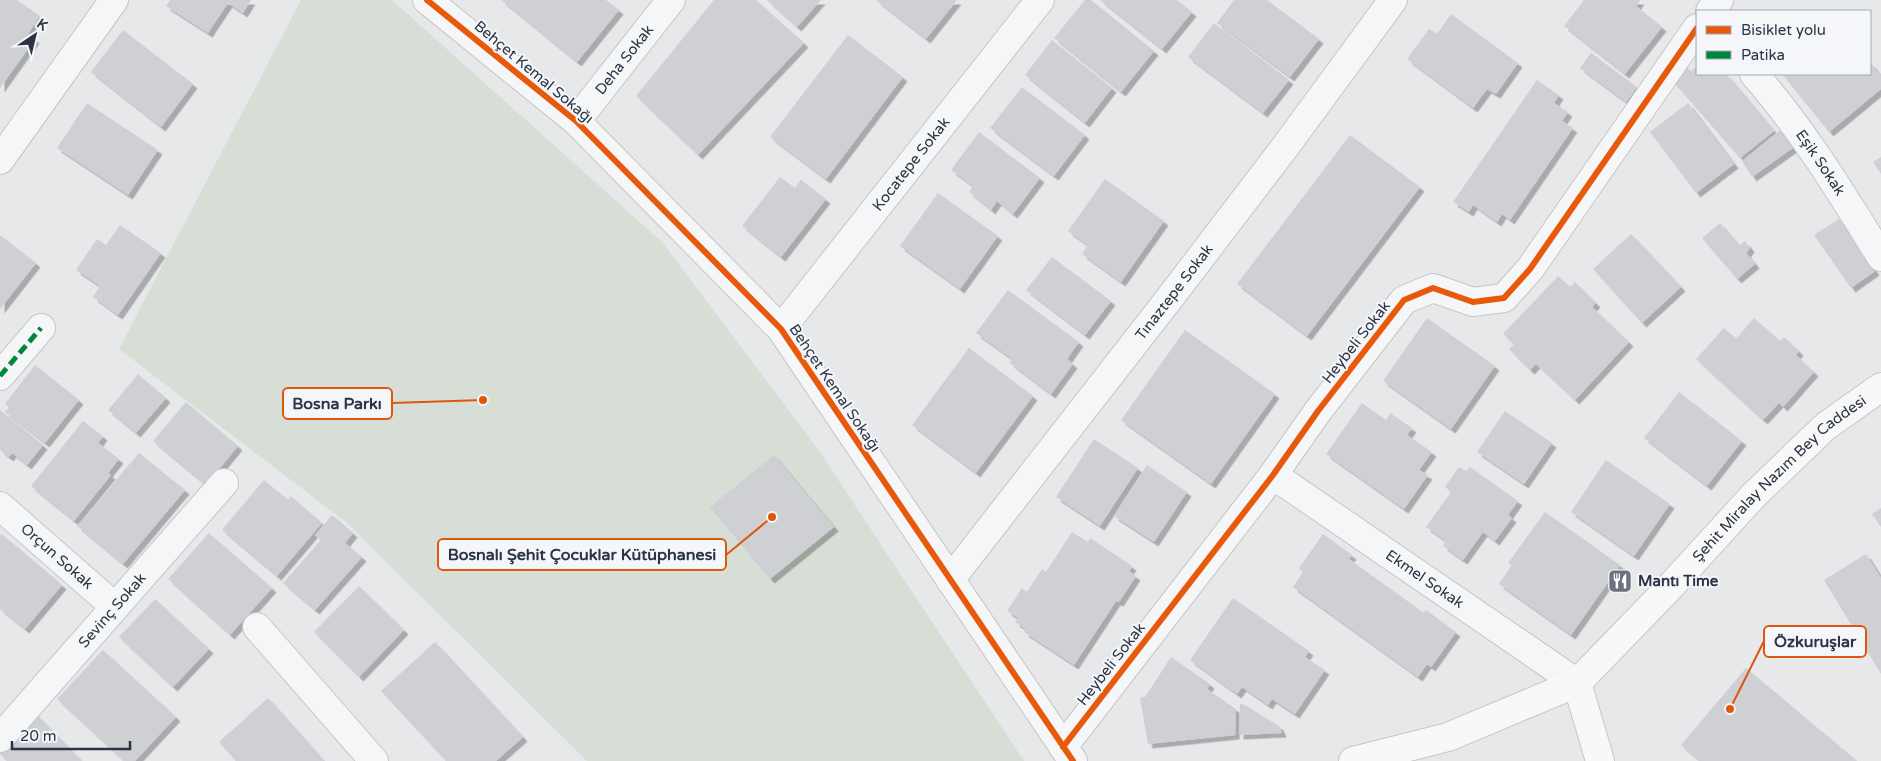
<svg xmlns="http://www.w3.org/2000/svg" width="1881" height="761" viewBox="0 0 1881 761" font-family="'Varela Round',sans-serif">
	<defs>
		<filter id="shadow"><feDropShadow dx="4.5" dy="4.5" stdDeviation="0" flood-color="#0004"/></filter>
	</defs>
	<rect width="100%" height="100%" fill="#e6e8ea"/>
	<path fill="#d6ded6" d="M 301,0 L 392,0 L 662,242 L 819,451 L 1024,761 L 587,761 L 346,522 L 119,349 Z"/>
	<path fill="#ced0d3" filter="url(#shadow)" d="M 0,0 L 17,0 L 40,16 L 28,34 L 35,39 L 0,88 Z
		M 170,0 L 251,0 L 243,13 L 228,3 L 208,33 L 166,6 Z
		M 501,0 L 606,0 L 619,10 L 577,62 Z
		M 714,0 L 756,0 L 804,43 L 698,155 L 636,96 Z
		M 767,0 L 821,0 L 797,27 Z
		M 876,0 L 957,0 L 926,39 Z
		M 1085,0 L 1091,0 L 1154,51 L 1121,92 L 1054,38 Z
		M 1100,0 L 1177,0 L 1192,12 L 1162,49 Z
		M 1234,0 L 1267,0 L 1319,39 L 1290,77 L 1217,23 Z
		M 1584,0 L 1640,0 L 1636,6 L 1662,27 L 1625,74 L 1564,26 Z
		M 1451,14 L 1518,63 L 1496,94 L 1487,89 L 1473,108 L 1407,59 L 1429,29 L 1437,34 Z
		M 1214,23 L 1289,80 L 1263,113 L 1188,57 Z
		M 123,30 L 193,84 L 161,127 L 91,72 Z
		M 848,35 L 903,77 L 826,179 L 770,137 Z
		M 1052,40 L 1112,88 L 1085,123 L 1025,75 Z
		M 1591,53 L 1637,87 L 1626,102 L 1580,68 Z
		M 1870,62 L 1881,76 L 1881,89 L 1829,132 L 1782,74 L 1870,74 Z
		M 1685,66 L 1691,71 L 1697,67 L 1697,74 L 1726,74 L 1774,131 L 1740,158 L 1670,78 Z
		M 1537,80 L 1559,95 L 1554,103 L 1568,112 L 1562,121 L 1573,128 L 1510,220 L 1502,214 L 1497,222 L 1473,205 L 1469,212 L 1453,202 Z
		M 1022,87 L 1085,135 L 1054,176 L 990,128 Z
		M 87,103 L 158,150 L 128,195 L 57,148 Z
		M 1688,103 L 1734,164 L 1696,193 L 1650,132 Z
		M 1784,127 L 1794,147 L 1752,177 L 1742,161 Z
		M 979,132 L 1040,178 L 1013,214 L 997,201 L 991,210 L 969,192 L 973,186 L 951,170 Z
		M 1350,135 L 1420,187 L 1307,336 L 1237,284 Z
		M 1881,157 L 1881,174 L 1873,162 Z
		M 780,177 L 795,188 L 801,180 L 826,199 L 781,257 L 742,226 Z
		M 1105,179 L 1164,221 L 1121,282 L 1082,254 L 1088,245 L 1068,231 Z
		M 938,193 L 998,236 L 960,289 L 900,246 Z
		M 1839,219 L 1875,271 L 1851,288 L 1814,235 Z
		M 1720,223 L 1739,246 L 1745,241 L 1750,248 L 1746,253 L 1755,264 L 1737,279 L 1702,238 Z
		M 120,225 L 161,253 L 118,315 L 93,297 L 100,286 L 76,270 L 97,239 L 106,245 Z
		M 1631,234 L 1681,287 L 1642,323 L 1593,269 Z
		M 0,235 L 36,263 L 0,309 Z
		M 1052,257 L 1111,301 L 1085,335 L 1026,290 Z
		M 1558,276 L 1570,287 L 1575,282 L 1596,303 L 1592,307 L 1629,342 L 1575,400 L 1536,364 L 1530,370 L 1509,349 L 1514,344 L 1503,334 Z
		M 1008,290 L 1079,342 L 1067,359 L 1073,364 L 1051,394 L 1010,363 L 1012,359 L 976,333 Z
		M 1427,318 L 1495,366 L 1451,429 L 1383,381 Z
		M 1754,318 L 1780,341 L 1784,337 L 1799,351 L 1796,355 L 1814,372 L 1783,407 L 1779,403 L 1763,420 L 1696,359 L 1724,328 L 1736,339 Z
		M 1185,330 L 1275,394 L 1211,484 L 1121,420 Z
		M 969,348 L 1033,396 L 976,473 L 912,425 Z
		M 35,365 L 79,400 L 45,443 L 5,412 L 9,407 L 5,404 Z
		M 138,374 L 166,398 L 136,433 L 108,410 Z
		M 1679,392 L 1742,441 L 1707,486 L 1644,438 Z
		M 186,402 L 238,446 L 206,485 L 153,441 Z
		M 1362,403 L 1386,420 L 1390,413 L 1412,428 L 1407,435 L 1432,452 L 1419,470 L 1428,475 L 1404,509 L 1326,454 Z
		M 0,410 L 43,445 L 27,465 L 12,453 L 9,457 L 0,450 Z
		M 1505,411 L 1552,443 L 1524,484 L 1477,452 Z
		M 83,421 L 103,436 L 98,443 L 119,459 L 108,473 L 111,475 L 74,521 L 31,486 Z
		M 1094,439 L 1138,468 L 1100,526 L 1056,497 Z
		M 139,453 L 185,490 L 123,564 L 77,526 Z
		M 774,455 L 834,527 L 770,579 L 710,507 Z
		M 1606,460 L 1670,504 L 1634,556 L 1571,512 Z
		M 1147,465 L 1187,492 L 1154,542 L 1114,516 Z
		M 1459,467 L 1466,471 L 1470,467 L 1518,501 L 1508,515 L 1512,518 L 1495,541 L 1483,532 L 1463,560 L 1443,546 L 1446,541 L 1426,527 L 1451,492 L 1445,487 Z
		M 264,480 L 288,500 L 291,496 L 322,523 L 277,576 L 222,530 Z
		M 1881,508 L 1881,527 L 1872,514 Z
		M 1545,512 L 1620,565 L 1571,635 L 1499,584 L 1512,565 L 1508,563 Z
		M 332,515 L 353,533 L 345,543 L 362,557 L 315,610 L 283,583 L 321,540 L 315,535 Z
		M 1072,532 L 1088,542 L 1090,538 L 1132,566 L 1129,571 L 1136,576 L 1119,602 L 1116,601 L 1074,665 L 1024,632 L 1026,629 L 1015,622 L 1018,618 L 1007,611 L 1022,588 L 1027,592 L 1042,569 L 1046,572 Z
		M 209,533 L 272,588 L 230,635 L 168,579 Z
		M 2,534 L 62,585 L 25,629 L 0,609 L 0,536 Z
		M 1323,534 L 1352,555 L 1349,559 L 1424,613 L 1426,610 L 1456,632 L 1431,667 L 1427,664 L 1418,677 L 1293,587 L 1303,572 L 1299,568 Z
		M 1866,554 L 1881,578 L 1881,674 L 1824,580 Z
		M 359,586 L 404,630 L 359,677 L 314,632 Z
		M 1233,598 L 1309,651 L 1305,657 L 1325,670 L 1295,714 L 1272,699 L 1268,705 L 1242,687 L 1237,694 L 1190,660 Z
		M 155,599 L 209,649 L 173,687 L 119,637 Z
		M 435,642 L 523,737 L 496,761 L 446,761 L 381,691 Z
		M 103,650 L 176,717 L 135,761 L 124,761 L 57,699 Z
		M 1171,657 L 1210,684 L 1207,689 L 1236,709 L 1235,735 L 1148,744 L 1140,698 L 1145,697 Z
		M 1746,668 L 1857,761 L 1700,761 L 1681,745 Z
		M 268,698 L 324,761 L 236,761 L 219,742 Z
		M 1240,704 L 1245,705 L 1279,726 L 1282,733 L 1239,735 Z
		M 33,711 L 82,761 L 7,761 L 0,754 L 0,744 Z"/>
	<g fill="none" stroke-linecap="round" stroke-linejoin="round">
		<g stroke="#c4c6c8" stroke-width="30">
			<g id="street">
				<path d="M 427,0 L 576,121 L 781,329 L 1073,761"/>
				<path d="M 1710,11 L 1719,0"/>
				<path id="s1" d="M 1754,74 C 1803,130 1842,194 1881,257"/>
				<path id="s2" d="M 576,121 L 671,0"/>
				<path d="M 0,160 L 114,0"/>
				<path id="s3" d="M 781,329 L 1040,0"/>
				<path d="M 0,376 L 41,328"/>
				<path id="s4" d="M 1273,475 L 1577,683"/>
				<path id="s5" d="M 0,506 L 115,607"/>
				<path id="s6" d="M 950,580 L 1169,299 L 1285,147 L 1393,0"/>
				<path d="M 257,627 L 374,761"/>
				<path id="s7" d="M 0,738 L 224,483"/>
				<path d="M 1063,747 L 1273,475 L 1318,411 L 1404,300 L 1433,288 L 1473,302 L 1504,298 L 1530,269 L 1697,28"/>
			</g>
		</g>
		<g stroke="#c4c6c8" stroke-width="30">
			<g id="secondary">
				<path d="M 1577,683 L 1600,761"/>
				<path id="s8" d="M 1353,761 L 1448,737 L 1577,683 L 1671,586 L 1754,495 L 1826,426 L 1881,387"/>
			</g>
		</g>
		<use href="#street" stroke="#f5f6f7" stroke-width="28"/>
		<use href="#secondary" stroke="#f8f8f8" stroke-width="28"/>
		<path stroke="#00873e" stroke-width="5" stroke-dasharray="10 5" stroke-linecap="butt" d="M 0,376 L 41,328"/>
		<g stroke="#f4f6f9" stroke-width="9">
			<path id="cycleway" d="M 427,0 L 576,121 L 781,329 L 1073,761
				M 1063,747 L 1273,475 L 1318,411 L 1404,300 L 1433,288 L 1473,302 L 1504,298 L 1530,269 L 1697,28"/>
		</g>
		<use href="#cycleway" stroke="#e8590c" stroke-width="6"/>
	</g>
	<defs>
		<g id="restaurant-square" transform="scale(1.25)"><rect x="-9" y="-9" width="18" height="18" rx="4" fill="#6c737f" stroke="#f4f6f9"/><path d="M-5-6h1v4h1v-4h1v4h1v-4h1v5L-1.5 .5V6h-2V.5L-5-1ZM5-6V6H3V1.5H1.5Q1.5-4 5-6Z" fill="#fff"/></g>
	</defs>
	<g fill-rule="evenodd">
		<use href="#restaurant-square" x="1620" y="581"/>
	</g>
	<g text-anchor="middle" stroke-width="4" stroke-linejoin="round" paint-order="stroke">
		<g font-size="15" fill="#2b3445" stroke="#f4f6f9">
			<text dy="5" stroke="none"><textPath href="#s2" startOffset="78">Deha Sokak</textPath></text>
			<text transform="translate(534 72) rotate(40)" y="5">Behçet Kemal Sokağı</text>
			<text dy="5" stroke="none"><textPath href="#s1" startOffset="111">Eşik Sokak</textPath></text>
			<text dy="5" stroke="none"><textPath href="#s3" startOffset="210">Kocatepe Sokak</textPath></text>
			<text dy="5" stroke="none"><textPath href="#s6" startOffset="365">Tınaztepe Sokak</textPath></text>
			<text transform="translate(1356 342) rotate(-52)" y="5">Heybeli Sokak</text>
			<text transform="translate(835 388) rotate(56)" y="5">Behçet Kemal Sokağı</text>
			<text dy="5" stroke="none"><textPath href="#s8" startOffset="526">Şehit Miralay Nazım Bey Caddesi</textPath></text>
			<text dy="5" stroke="none"><textPath href="#s5" startOffset="76">Orçun Sokak</textPath></text>
			<text dy="5" stroke="none"><textPath href="#s4" startOffset="184">Ekmel Sokak</textPath></text>
			<text dy="5" stroke="none"><textPath href="#s7" startOffset="170">Sevinç Sokak</textPath></text>
			<text transform="translate(1111 664) rotate(-52)" y="5">Heybeli Sokak</text>
		</g>
		<g font-size="15" font-weight="bold" fill="#2b3445" stroke="#f4f6f9" text-anchor="start">
			<text x="1638" y="586">Mantı Time</text>
		</g>
	</g>
	<path fill="none" stroke="#df570f" stroke-width="2" d="M483 400L392 403M772 517L726 555M1730 709L1764 641"/>
	<g fill="#df570f" stroke="#f4f6f9" stroke-width="2">
		<circle cx="483" cy="400" r="5"/>
		<circle cx="772" cy="517" r="5"/>
		<circle cx="1730" cy="709" r="5"/>
	</g>
	<g fill="#f4f6f9" stroke="#df570f" stroke-width="2">
		<rect x="283" y="388" width="109" height="31" rx="5"/>
		<rect x="438" y="539" width="288" height="31" rx="5"/>
		<rect x="1764" y="626" width="102" height="31" rx="5"/>
	</g>
	<g font-size="16" text-anchor="middle" font-weight="bold" fill="#2b3445">
		<text x="337" y="409">Bosna Parkı</text>
		<text x="582" y="560">Bosnalı Şehit Çocuklar Kütüphanesi</text>
		<text x="1815" y="647">Özkuruşlar</text>
	</g>
	<rect x="1696" y="10" width="175" height="65" fill="#f4f6f9" stroke="#a4a8b1"/>
	<rect x="1706" y="26" width="25" height="8" fill="#e8590c" stroke="#a4a8b1"/>
	<text x="1741" y="35" font-size="15" fill="#2b3445">Bisiklet yolu</text>
	<rect x="1706" y="51" width="25" height="8" fill="#00873e" stroke="#a4a8b1"/>
	<text x="1741" y="60" font-size="15" fill="#2b3445">Patika</text>
	<g transform="translate(35 35) rotate(35)" stroke="#f4f6f9" stroke-width="4" paint-order="stroke">
	<path d="M0-4L9 19L0 12L-9 19Z" fill="#2b3445"/>
	<text y="-8" font-size="14" font-weight="bold" text-anchor="middle" fill="#2b3445">K</text>
	</g>
	<path d="M12 741v8h118v-8" fill="none" stroke="#2b3445" stroke-width="2.5"/>
	<text x="20" y="741" font-size="15" fill="#2b3445" stroke="#f4f6f9" stroke-width="4" paint-order="stroke">20 m</text>
</svg>
